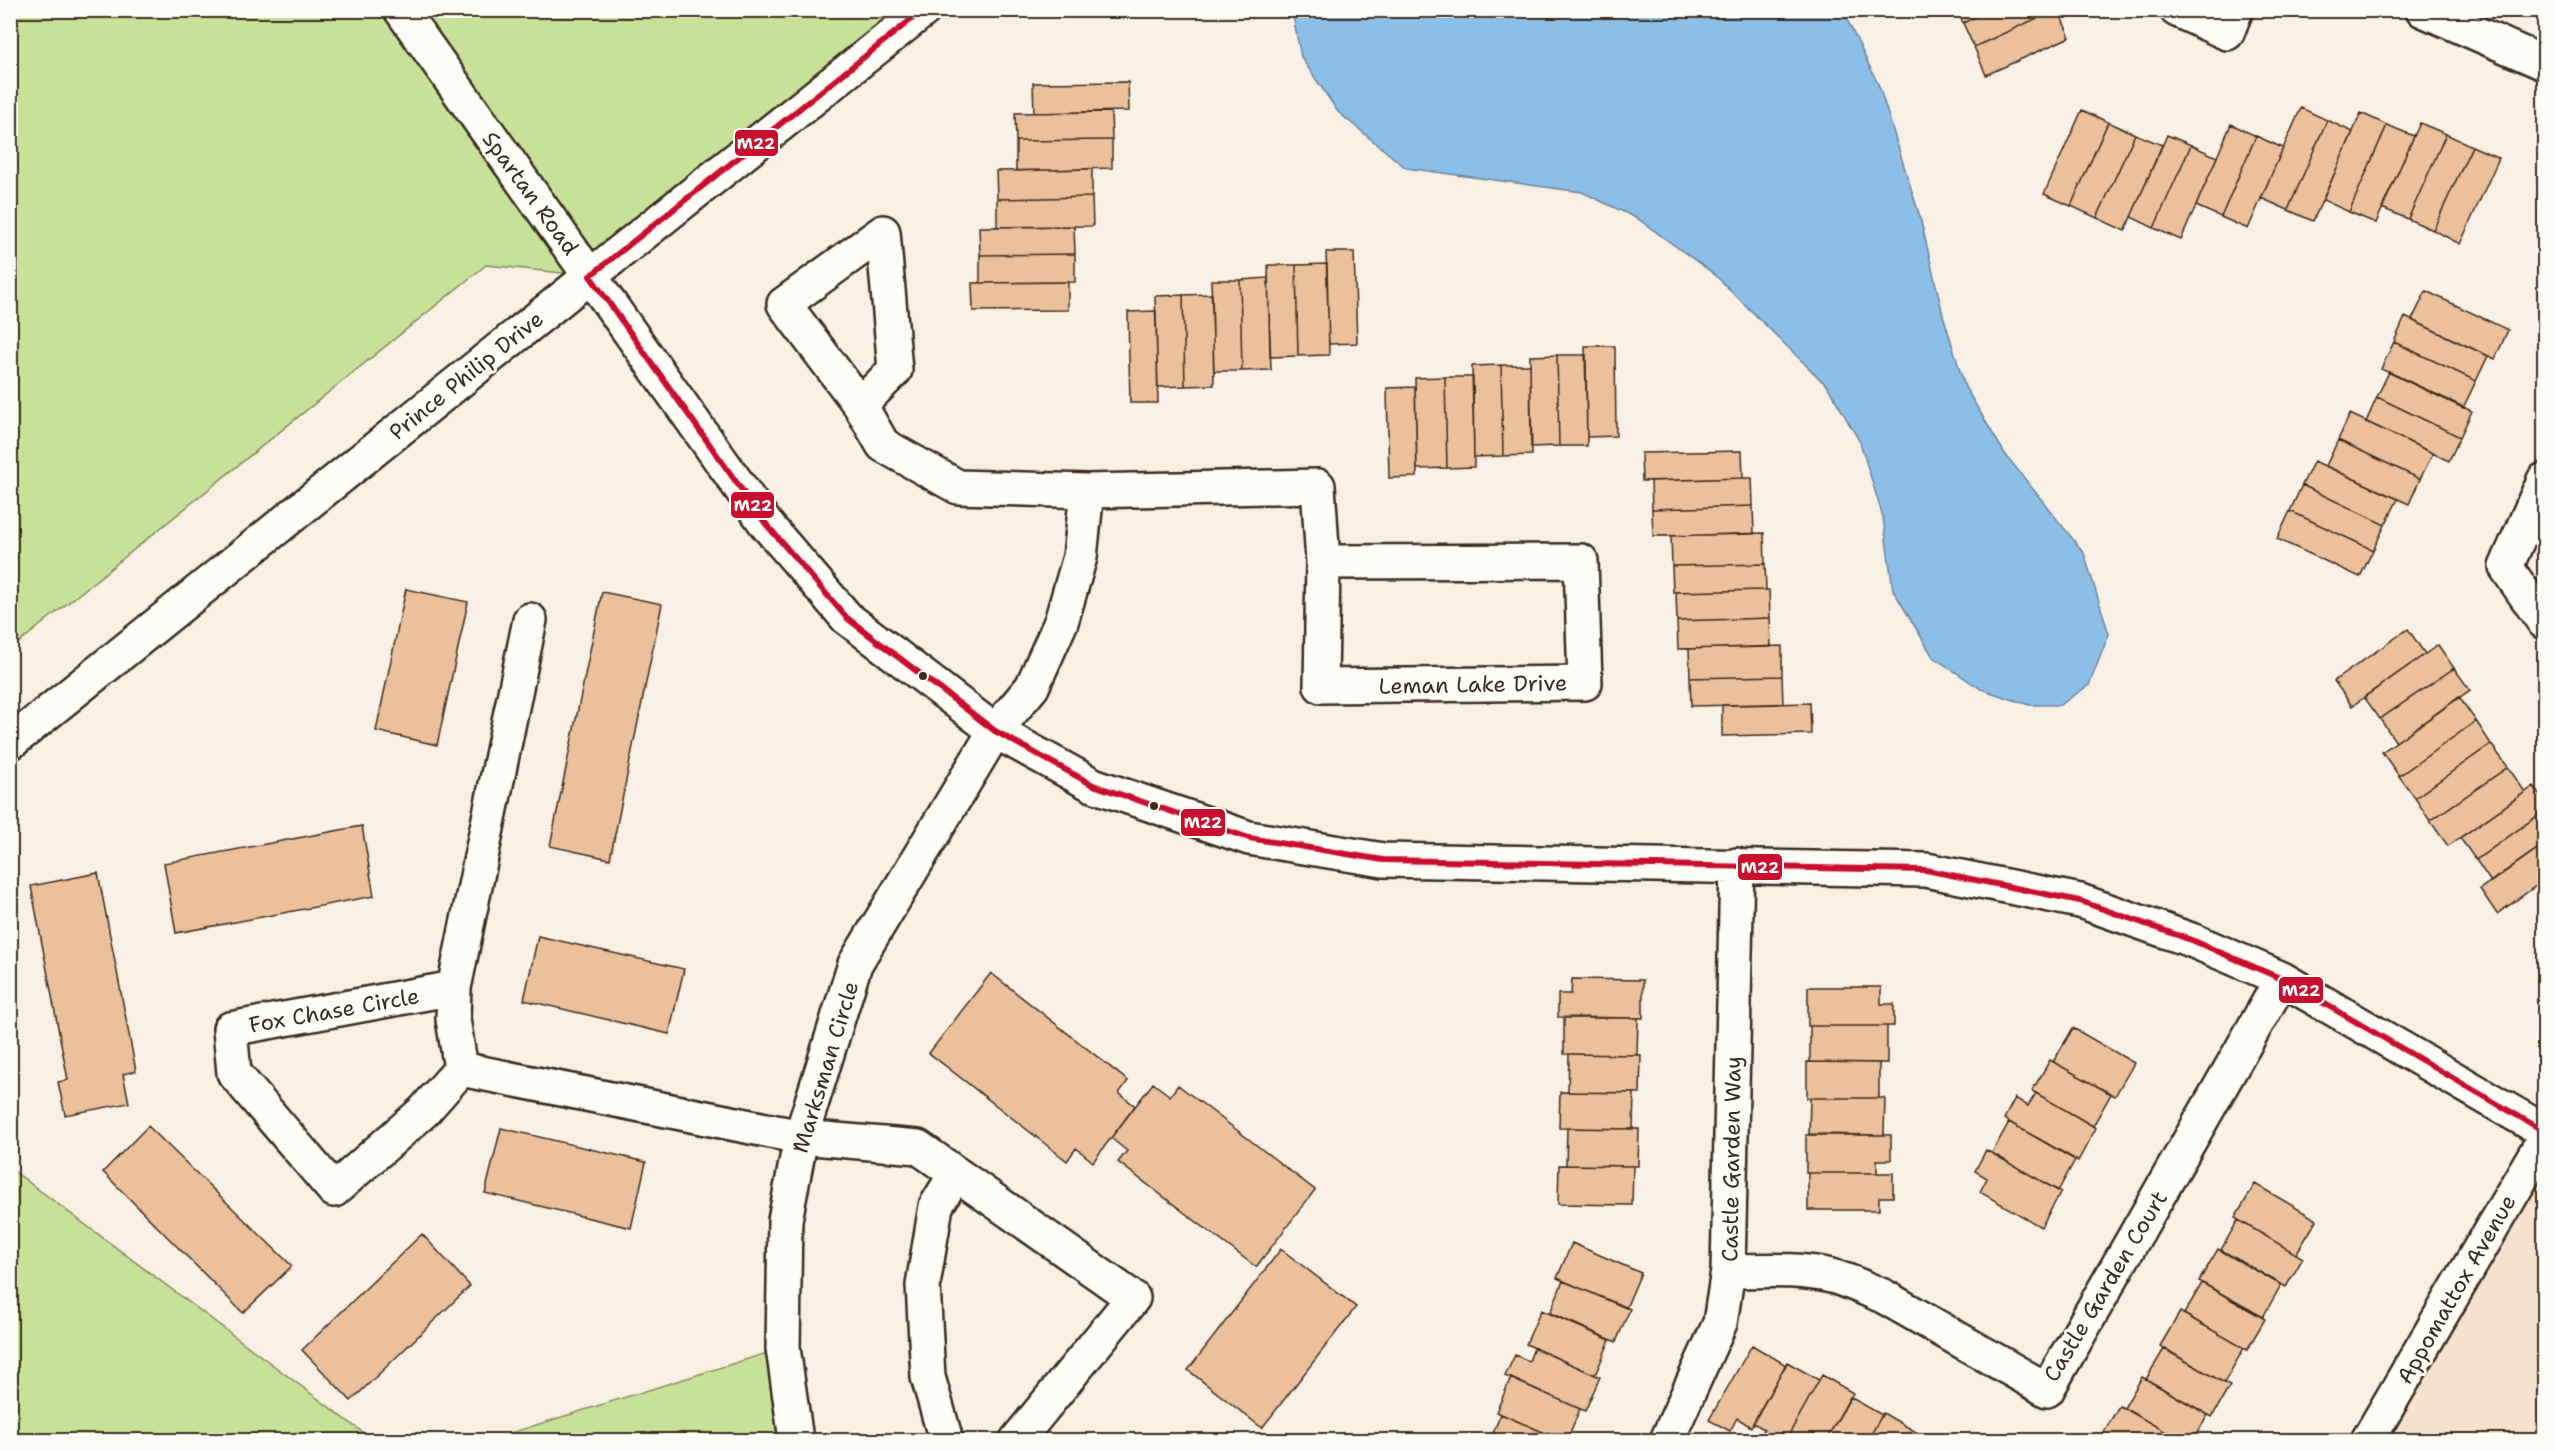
<svg xmlns="http://www.w3.org/2000/svg" width="2555" height="1451" viewBox="0 0 2555 1451" font-family="'Shantell Sans',sans-serif">
	<rect width="100%" height="100%" fill="#f9f0e5"/>
	<filter id="ink" filterUnits="userSpaceOnUse"><feTurbulence type="fractalNoise" baseFrequency=".0167" numOctaves="2"/><feDisplacementMap in="SourceGraphic" scale="12" xChannelSelector="R" yChannelSelector="G"/><feConvolveMatrix kernelMatrix="1 2 1 2 8 2 1 2 1" color-interpolation-filters="sRGB"/></filter>
	<g filter="url(#ink)">
		<path fill="#f5e2cf" d="M 2544,1139 L 2544,1440 L 2368,1440 Z"/>
		<path fill="#c7e298" stroke="#81865b" stroke-width="1.5" d="M 10,11 L 924,11 L 590,276 L 486,265 L 11,649 Z
			M 10,1169 L 11,1169 L 373,1440 L 11,1440 Z
			M 783,1348 L 796,1440 L 488,1440 Z"/>
		<path fill="#8cbfe8" stroke="#6c8397" stroke-width="1.5" d="M 1292,11 L 1843,11 L 1879,86 L 1920,217 L 1943,315 L 1965,387 L 2005,454 L 2084,553 L 2109,634 L 2089,685 L 2060,705 L 2029,705 L 1981,689 L 1933,657 L 1893,590 L 1883,517 L 1860,442 L 1828,387 L 1714,274 L 1638,219 L 1582,192 L 1406,168 L 1338,112 L 1301,57 Z"/>
		<path fill="#ebc09b" stroke="#3b2a1e" stroke-width="1.5" d="M 1957,10 L 1989,10 L 1963,23 Z
			M 1989,10 L 2055,10 L 1974,47 L 1963,23 Z
			M 2055,10 L 2058,10 L 2070,37 L 1986,75 L 1974,47 Z
			M 1128,82 L 1129,111 L 1034,113 L 1033,83 Z
			M 2301,108 L 2327,120 L 2288,210 L 2261,198 Z
			M 2082,110 L 2108,122 L 2071,206 L 2044,194 Z
			M 1111,112 L 1112,140 L 1016,141 L 1015,113 Z
			M 2361,113 L 2387,125 L 2349,212 L 2323,200 Z
			M 2327,120 L 2353,132 L 2313,221 L 2288,210 Z
			M 2108,122 L 2135,134 L 2097,218 L 2071,206 Z
			M 2420,123 L 2446,134 L 2408,219 L 2382,208 Z
			M 2231,124 L 2256,136 L 2221,217 L 2196,206 Z
			M 2387,125 L 2414,136 L 2376,223 L 2349,212 Z
			M 2135,134 L 2162,145 L 2125,231 L 2097,218 Z
			M 2446,134 L 2472,146 L 2433,230 L 2408,219 Z
			M 2167,135 L 2191,145 L 2154,228 L 2131,217 Z
			M 2256,136 L 2283,148 L 2248,229 L 2221,217 Z
			M 1112,140 L 1112,168 L 1016,171 L 1016,141 Z
			M 2191,145 L 2217,157 L 2181,240 L 2154,228 Z
			M 2472,146 L 2499,158 L 2460,244 L 2433,230 Z
			M 1092,169 L 1092,197 L 997,199 L 996,171 Z
			M 1092,197 L 1093,226 L 997,227 L 997,199 Z
			M 1074,226 L 1075,254 L 980,255 L 979,227 Z
			M 1326,252 L 1354,252 L 1357,343 L 1329,344 Z
			M 1075,254 L 1075,282 L 980,283 L 980,255 Z
			M 1327,264 L 1329,355 L 1298,356 L 1296,265 Z
			M 1268,265 L 1296,265 L 1298,356 L 1270,357 Z
			M 1268,278 L 1271,370 L 1242,371 L 1240,280 Z
			M 1211,280 L 1240,280 L 1242,371 L 1214,371 Z
			M 1068,282 L 1068,310 L 973,311 L 972,283 Z
			M 2426,291 L 2508,330 L 2495,359 L 2412,320 Z
			M 1212,294 L 1214,385 L 1185,386 L 1183,295 Z
			M 1183,295 L 1185,386 L 1158,387 L 1155,296 Z
			M 1156,311 L 1158,403 L 1130,403 L 1128,312 Z
			M 2405,317 L 2488,356 L 2476,381 L 2394,342 Z
			M 2394,342 L 2476,381 L 2463,408 L 2381,369 Z
			M 1585,346 L 1615,346 L 1616,436 L 1587,437 Z
			M 1557,355 L 1559,446 L 1531,447 L 1530,356 Z
			M 1557,355 L 1586,355 L 1587,446 L 1559,446 Z
			M 1501,365 L 1530,365 L 1532,455 L 1503,456 Z
			M 1501,365 L 1503,456 L 1474,457 L 1472,366 Z
			M 2389,372 L 2472,411 L 2460,437 L 2377,397 Z
			M 1445,377 L 1447,468 L 1417,469 L 1415,378 Z
			M 1445,377 L 1473,377 L 1474,467 L 1447,468 Z
			M 1415,387 L 1417,477 L 1389,478 L 1387,388 Z
			M 2377,397 L 2460,437 L 2449,461 L 2366,422 Z
			M 2350,414 L 2433,453 L 2420,479 L 2338,440 Z
			M 2338,440 L 2420,479 L 2409,504 L 2326,466 Z
			M 1742,451 L 1743,478 L 1642,481 L 1641,453 Z
			M 2314,461 L 2398,499 L 2385,525 L 2302,485 Z
			M 1743,478 L 1752,478 L 1753,506 L 1652,509 L 1651,481 Z
			M 2302,485 L 2385,525 L 2373,550 L 2290,511 Z
			M 1753,506 L 1754,534 L 1653,536 L 1652,509 Z
			M 2290,511 L 2373,550 L 2360,577 L 2277,539 Z
			M 1764,533 L 1765,564 L 1672,566 L 1671,536 Z
			M 1765,564 L 1766,590 L 1673,592 L 1672,566 Z
			M 406,589 L 468,602 L 437,745 L 376,731 Z
			M 1766,590 L 1769,590 L 1770,618 L 1677,621 L 1676,592 Z
			M 602,592 L 662,604 L 610,859 L 550,846 Z
			M 1770,618 L 1771,647 L 1678,649 L 1677,621 Z
			M 2408,629 L 2425,654 L 2352,706 L 2334,681 Z
			M 2438,645 L 2454,668 L 2380,719 L 2364,697 Z
			M 1782,646 L 1782,676 L 1690,678 L 1689,649 Z
			M 2454,668 L 2470,690 L 2396,742 L 2380,719 Z
			M 1782,676 L 1783,704 L 1691,706 L 1690,678 Z
			M 2459,697 L 2476,721 L 2399,776 L 2382,752 Z
			M 1810,703 L 1811,734 L 1722,736 L 1722,705 Z
			M 2476,721 L 2491,744 L 2415,798 L 2399,776 Z
			M 2491,744 L 2508,767 L 2430,821 L 2415,798 Z
			M 2508,767 L 2525,792 L 2448,846 L 2430,821 Z
			M 2534,786 L 2544,801 L 2544,811 L 2476,860 L 2460,838 Z
			M 2544,811 L 2544,844 L 2491,882 L 2476,860 Z
			M 362,826 L 374,896 L 176,933 L 164,863 Z
			M 2544,844 L 2544,880 L 2497,914 L 2480,889 Z
			M 98,873 L 136,1071 L 123,1074 L 129,1103 L 65,1115 L 58,1082 L 68,1080 L 31,886 Z
			M 538,936 L 684,969 L 669,1034 L 524,1000 Z
			M 991,973 L 1128,1081 L 1119,1093 L 1135,1106 L 1093,1162 L 1076,1148 L 1067,1161 L 929,1053 Z
			M 1572,979 L 1643,980 L 1643,1018 L 1558,1017 L 1558,994 L 1571,994 Z
			M 1808,987 L 1881,987 L 1881,1004 L 1894,1004 L 1894,1026 L 1808,1026 Z
			M 1564,1018 L 1638,1018 L 1637,1055 L 1564,1054 Z
			M 1810,1026 L 1887,1026 L 1887,1063 L 1810,1062 Z
			M 2073,1028 L 2134,1063 L 2115,1096 L 2053,1062 Z
			M 1569,1054 L 1641,1055 L 1640,1093 L 1568,1092 Z
			M 2050,1060 L 2111,1094 L 2093,1126 L 2032,1091 Z
			M 1807,1062 L 1879,1063 L 1879,1098 L 1807,1098 Z
			M 1153,1083 L 1170,1096 L 1178,1085 L 1315,1190 L 1256,1267 L 1118,1162 L 1127,1151 L 1111,1138 Z
			M 1560,1092 L 1634,1093 L 1633,1129 L 1559,1128 Z
			M 2036,1093 L 2096,1128 L 2078,1161 L 2004,1119 L 2015,1098 L 2028,1106 Z
			M 1810,1098 L 1885,1098 L 1884,1135 L 1809,1134 Z
			M 2009,1122 L 2075,1160 L 2058,1191 L 1992,1153 Z
			M 148,1126 L 292,1266 L 243,1313 L 103,1172 Z
			M 501,1128 L 646,1162 L 631,1228 L 485,1193 Z
			M 1567,1128 L 1639,1129 L 1638,1166 L 1566,1165 Z
			M 1806,1135 L 1891,1135 L 1891,1160 L 1877,1160 L 1877,1173 L 1806,1173 Z
			M 1986,1150 L 2061,1192 L 2041,1227 L 1980,1192 L 1987,1178 L 1975,1171 Z
			M 1559,1165 L 1633,1166 L 1632,1205 L 1558,1204 Z
			M 1808,1173 L 1893,1173 L 1893,1197 L 1879,1197 L 1879,1210 L 1808,1210 Z
			M 2255,1184 L 2317,1220 L 2296,1254 L 2235,1218 Z
			M 2238,1220 L 2303,1258 L 2286,1287 L 2221,1250 Z
			M 422,1234 L 470,1286 L 351,1401 L 302,1350 Z
			M 1572,1243 L 1641,1273 L 1626,1308 L 1557,1278 Z
			M 1281,1249 L 1356,1307 L 1262,1428 L 1188,1370 Z
			M 2218,1249 L 2281,1285 L 2263,1317 L 2199,1281 Z
			M 1563,1281 L 1630,1309 L 1616,1342 L 1550,1313 Z
			M 2202,1283 L 2265,1319 L 2247,1350 L 2184,1314 Z
			M 1541,1310 L 1610,1340 L 1595,1375 L 1526,1344 Z
			M 2180,1312 L 2244,1348 L 2224,1383 L 2160,1346 Z
			M 1752,1345 L 1786,1365 L 1751,1427 L 1737,1418 L 1730,1431 L 1709,1420 Z
			M 1534,1348 L 1600,1377 L 1585,1411 L 1505,1376 L 1515,1355 L 1529,1361 Z
			M 2164,1349 L 2230,1386 L 2212,1417 L 2146,1379 Z
			M 1787,1362 L 1819,1380 L 1786,1440 L 1758,1440 L 1764,1429 L 1753,1423 Z
			M 1822,1375 L 1853,1393 L 1826,1440 L 1791,1440 L 1787,1438 Z
			M 2142,1377 L 2208,1415 L 2193,1440 L 2180,1440 L 2124,1408 Z
			M 1511,1378 L 1580,1409 L 1567,1440 L 1561,1440 L 1496,1412 Z
			M 1850,1397 L 1882,1415 L 1868,1440 L 1826,1440 Z
			M 2119,1406 L 2124,1408 L 2180,1440 L 2107,1440 L 2101,1437 Z
			M 1883,1413 L 1918,1433 L 1914,1440 L 1868,1440 Z
			M 1501,1414 L 1561,1440 L 1490,1440 Z"/>
		<g fill="none" stroke-linecap="round" stroke-linejoin="round">
			<g stroke="#3b2a1e" stroke-width="38">
				<path id="minor" d="M 401,10 L 766,524 L 847,618 L 995,731 L 1093,785 L 1249,838 L 1383,860 L 1926,870 L 2080,901 L 2194,941 L 2282,979 L 2544,1131
					M 2177,10 L 2227,33 L 2236,10
					M 2423,10 L 2544,63
					M 860,405 L 784,304 L 883,232 L 895,370 L 860,405 L 883,445 L 958,487 L 1087,491 L 1318,486 L 1323,562 L 1581,561 L 1585,683 L 1321,686 L 1323,562
					M 2544,480 L 2506,567 L 2544,622
					M 10,743 L 590,276 L 924,10
					M 454,988 L 530,620
					M 461,1069 L 424,1111 L 334,1190 L 234,1073 L 230,1029 L 454,988 L 453,1019 L 461,1069 L 801,1137 L 918,1147 L 1133,1298 L 1017,1440
					M 1728,1271 C 1762,1271 1798,1268 1831,1276 C 1848,1280 1866,1289 1883,1296 L 2047,1390 L 2282,979
					M 796,1440 L 783,1348 L 785,1220 L 801,1137 L 855,964 L 995,731 L 1032,687 L 1061,622 L 1080,557 L 1087,491
					M 946,1440 L 928,1377 L 923,1285 L 936,1206 L 955,1175
					M 1667,1440 L 1720,1323 L 1728,1271 L 1737,865
					M 2368,1440 L 2544,1139"/>
			</g>
			<use href="#minor" stroke="#fdfcf7" stroke-width="33"/>
			<g stroke="#fdfcf7" stroke-width="10">
				<path id="bus-1" d="M 590,276 L 766,524 L 847,618 L 995,731 L 1093,785 L 1249,838 L 1383,860 L 1926,870 L 2080,901 L 2194,941 L 2282,979 L 2544,1131
					M 590,276 L 923,10"/>
			</g>
			<use href="#bus-1" stroke="#c8102e" stroke-width="6"/>
		</g>
	</g>
	<g fill="#3b2a1e" stroke="#fdfcf7" stroke-width="2">
		<circle cx="923" cy="676" r="5"/>
		<circle cx="1154" cy="806" r="5"/>
	</g>
	<g text-anchor="middle" stroke-width="6" stroke-linejoin="round" paint-order="stroke">
		<g font-size="22" fill="#3b2a1e" stroke="#fdfcf7">
			<text transform="translate(531 193) rotate(54)" y="8">Spartan Road</text>
			<text transform="translate(466 375) rotate(-39)" y="8">Prince Philip Drive</text>
			<text transform="translate(1473 684) rotate(-1)" y="8">Leman Lake Drive</text>
			<text transform="translate(334 1010) rotate(-10)" y="8">Fox Chase Circle</text>
			<text transform="translate(825 1067) rotate(-73)" y="8">Marksman Circle</text>
			<text transform="translate(1731 1159) rotate(-89)" y="8">Castle Garden Way</text>
			<text transform="translate(2105 1286) rotate(-59)" y="8">Castle Garden Court</text>
			<text transform="translate(2456 1289) rotate(-60)" y="8">Appomattox Avenue</text>
		</g>
	</g>
	<g stroke="#fdfcf7" stroke-width="2">
		<rect x="734" y="129" width="45" height="28" rx="6" fill="#c8102e"/>
		<rect x="730" y="491" width="45" height="28" rx="6" fill="#c8102e"/>
		<rect x="1180" y="808" width="46" height="29" rx="6" fill="#c8102e"/>
		<rect x="1737" y="853" width="46" height="28" rx="6" fill="#c8102e"/>
		<rect x="2278" y="976" width="46" height="28" rx="6" fill="#c8102e"/>
	</g>
	<g font-size="16" text-anchor="middle" font-weight="bold" fill="#fff">
		<text x="756" y="149">M22</text>
		<text x="753" y="511">M22</text>
		<text x="1203" y="828">M22</text>
		<text x="1760" y="873">M22</text>
		<text x="2301" y="996">M22</text>
	</g>
	<rect width="2555" height="1451" fill="none" stroke="#fdfcf7" stroke-width="36"/>
	<rect x="18" y="18" width="2519" height="1415" fill="none" stroke="#3b2a1e" stroke-width="2" filter="url(#ink)"/>
</svg>
